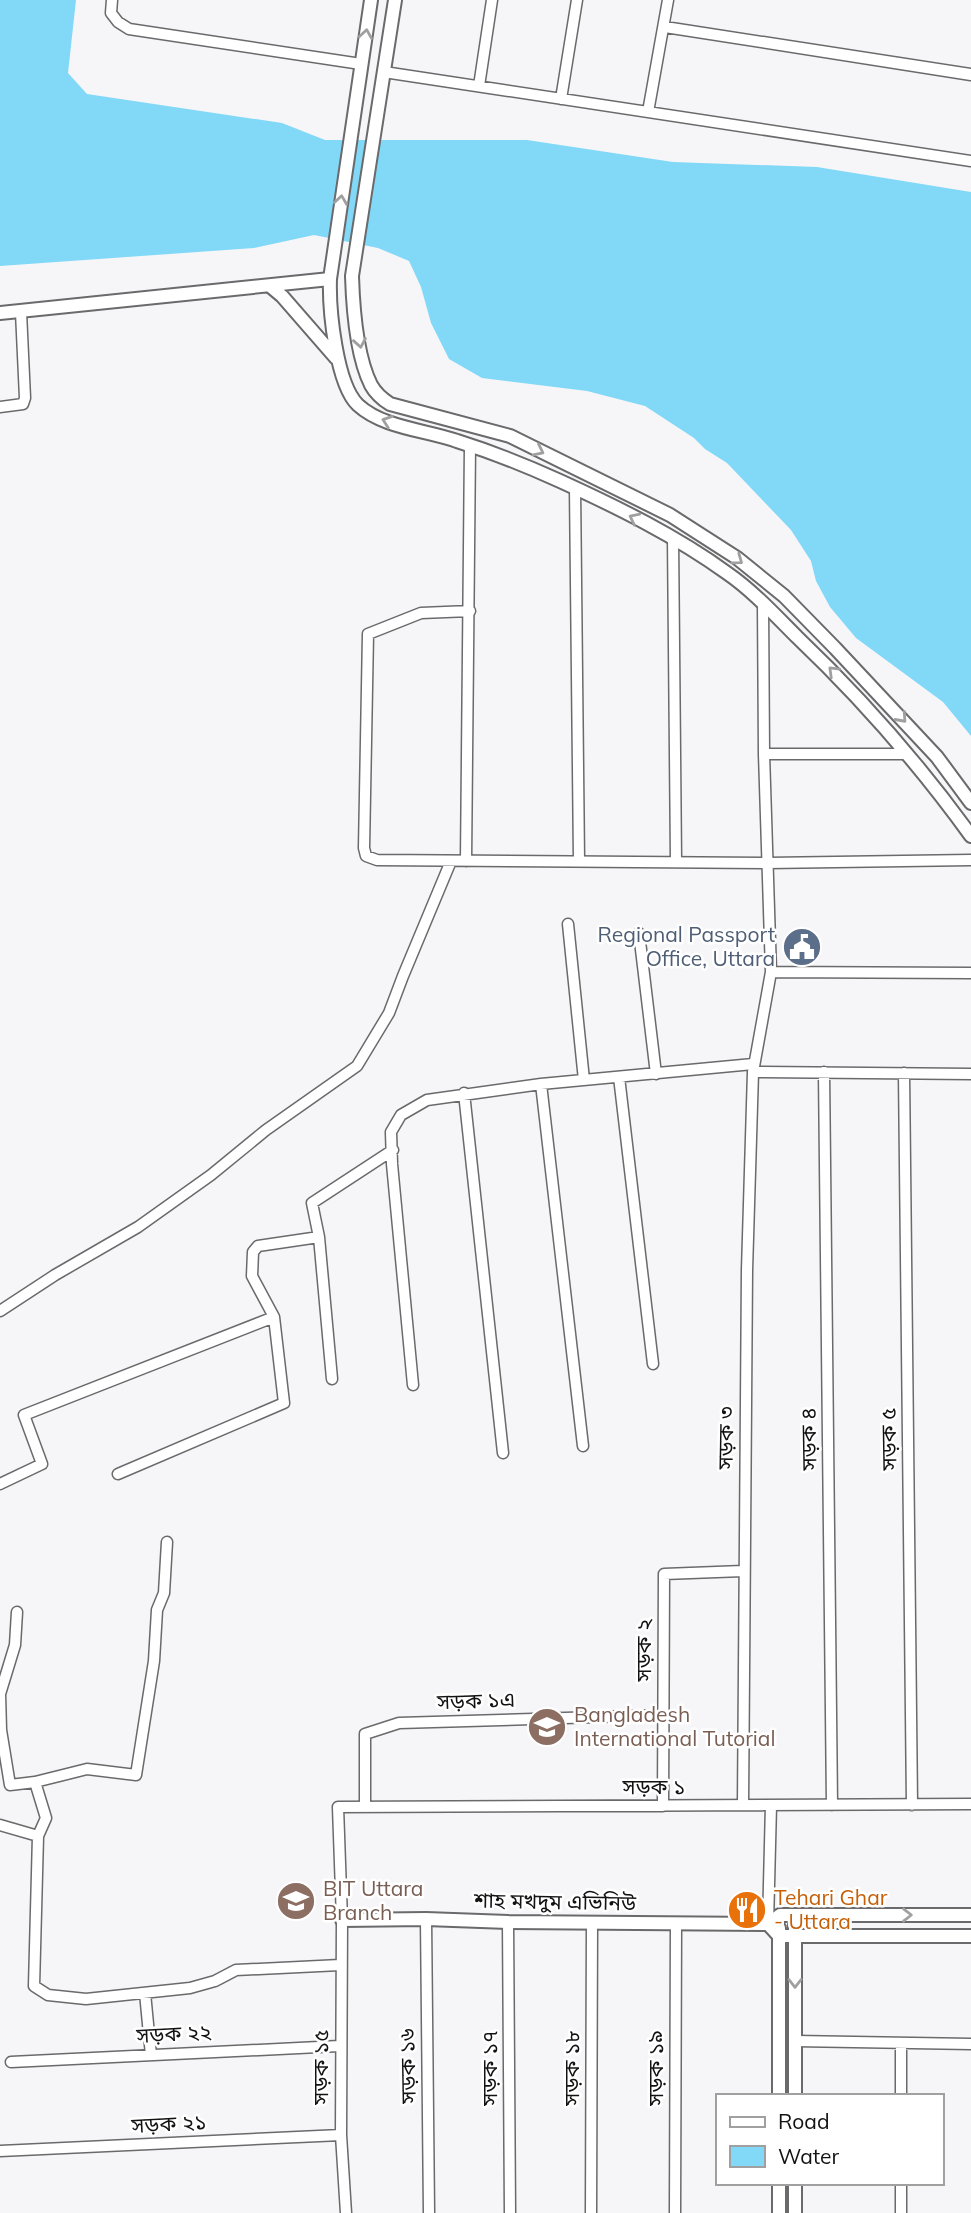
<svg xmlns="http://www.w3.org/2000/svg" width="971" height="2213" viewBox="0 0 971 2213" font-family="Mulish,'Noto Sans Bengali',sans-serif">
	<rect width="100%" height="100%" fill="#f6f6f8"/>
	<path fill="#82d8f7" d="M 0,0 L 76,0 L 68,73 L 87,94 L 282,123 L 325,140 L 527,140 L 673,162 L 817,167 L 971,192 L 971,736 L 943,702 L 856,638 L 830,607 L 816,581 L 811,561 L 791,530 L 727,463 L 705,449 L 694,438 L 645,406 L 587,391 L 482,378 L 449,359 L 431,323 L 421,287 L 409,261 L 378,248 L 314,235 L 254,248 L 0,266 Z"/>
	<g fill="none" stroke-linecap="round" stroke-linejoin="round">
		<g stroke="#6a6a6c" stroke-width="13">
			<path id="minor" d="M 112,0 L 111,13 L 118,22 L 129,29 L 361,64
				M 384,72 L 971,161
				M 971,74 L 665,27 L 971,75
				M 479,86 L 492,0
				M 561,99 L 577,0
				M 648,112 L 668,0
				M 0,407 L 23,404 L 25,398 L 21,312
				M 575,488 L 579,861
				M 673,538 L 676,861
				M 470,611 L 421,613 L 368,634 L 364,848 L 366,856 L 377,860 L 768,863 L 971,860
				M 764,754 L 907,754
				M 466,861 L 470,445
				M 568,924 L 584,1080
				M 639,933 L 656,1074
				M 771,972 L 971,973
				M 753,1072 L 971,1074
				M 824,1072 L 832,1805
				M 904,1073 L 912,1805
				M 619,1077 L 653,1364
				M 541,1084 L 583,1446
				M 464,1093 L 503,1453
				M 0,1311 L 55,1275 L 138,1227 L 211,1175 L 266,1130 L 357,1066 L 389,1013 L 403,976 L 451,861
				M 332,1379 L 319,1237 L 312,1203 L 393,1150
				M 413,1385 L 392,1164 L 391,1132 L 401,1115 L 427,1100 L 541,1084 L 753,1064
				M 118,1474 L 284,1403 L 274,1317 L 252,1276 L 253,1252 L 258,1246 L 319,1237
				M 0,1484 L 42,1464 L 24,1415 L 274,1317
				M 17,1612 L 15,1645 L 0,1694 L 1,1730 L 10,1785 L 35,1782 L 87,1769 L 136,1775 L 154,1661 L 157,1610 L 164,1593 L 167,1542
				M 35,1782 L 46,1818 L 38,1836 L 34,1986 L 48,1995 L 86,1999 L 190,1988 L 215,1981 L 236,1970 L 340,1965
				M 743,1805 L 747,1270 L 753,1072 L 771,972 L 764,754 L 763,604
				M 663,1806 L 664,1574 L 743,1571
				M 365,1807 L 365,1734 L 399,1723 L 663,1715
				M 0,1825 L 38,1836
				M 426,1919 L 429,2213
				M 508,1922 L 510,2213
				M 768,1924 L 771,1805
				M 145,1993 L 151,2055
				M 795,2041 L 971,2044
				M 901,2043 L 901,2096
				M 11,2062 L 339,2046
				M 0,2151 L 341,2135
				M 901,2183 L 901,2213
				M 346,2213 L 341,2135 L 342,1920 L 338,1807 L 971,1804
				M 591,2213 L 592,1923
				M 675,2213 L 676,1923"/>
		</g>
		<g stroke="#6a6a6c" stroke-width="16">
			<path id="tertiary" d="M 371,0 L 330,279 C 329,309 336,384 358,405 C 383,428 426,430 457,441 C 492,452 527,466 560,481 C 617,507 676,536 727,573 C 753,591 775,615 797,637 C 861,698 919,764 971,836
				M 395,0 L 352,276 C 353,308 356,355 371,385 C 376,394 382,399 390,404 L 510,436 L 670,515 L 737,558 L 784,596 L 835,648 L 937,757 L 971,803
				M 270,286 L 282,296 L 336,358
				M 0,313 L 330,279
				M 342,1920 L 426,1919 L 508,1922 L 768,1924 L 780,1915 L 971,1915
				M 768,1924 L 779,1936 L 971,1936
				M 779,2096 L 779,1928
				M 795,2096 L 795,1915
				M 795,2183 L 795,2213
				M 779,2213 L 779,2183"/>
		</g>
		<use href="#minor" stroke="#fff" stroke-width="10"/>
		<use href="#tertiary" stroke="#fff" stroke-width="12"/>
	</g>
	<defs><path id="oneway-chevron" d="M-2-3.5L2.5 0L-2 3.5" fill="none" stroke-width="1.6" stroke-linecap="round" stroke-linejoin="round" transform="scale(1.75)"/></defs>
	<g stroke="#a0a0a1">
		<use href="#oneway-chevron" transform="translate(366 34) rotate(-81)"/>
		<use href="#oneway-chevron" transform="translate(341 200) rotate(-82)"/>
		<use href="#oneway-chevron" transform="translate(360 343) rotate(80)"/>
		<use href="#oneway-chevron" transform="translate(387 421) rotate(-161)"/>
		<use href="#oneway-chevron" transform="translate(539 451) rotate(26)"/>
		<use href="#oneway-chevron" transform="translate(634 518) rotate(-153)"/>
		<use href="#oneway-chevron" transform="translate(738 560) rotate(36)"/>
		<use href="#oneway-chevron" transform="translate(833 671) rotate(-136)"/>
		<use href="#oneway-chevron" transform="translate(902 718) rotate(48)"/>
		<use href="#oneway-chevron" transform="translate(907 1915)"/>
		<use href="#oneway-chevron" transform="translate(795 1983) rotate(90)"/>
	</g>
	<defs>
		<g id="civic-disc" transform="scale(2.0125)"><circle r="9.5" fill="#5c6f8a" stroke="#fff"/><path d="M-.6-6.5H3V-4.5H.6V-3L4-1V1h2V6H-6V1h2V-1L-.6-3ZM-1.2 2.5V6h2.4V2.5Z" fill="#fff"/></g>
		<g id="school-disc" transform="scale(2.0125)"><circle r="9.5" fill="#8d6e63" stroke="#fff"/><path d="M0-5L7-2L0 1L-7-2ZM-4 1L0 2.5L4 1V4Q0 6-4 4Z" fill="#fff"/></g>
		<g id="restaurant-disc" transform="scale(2.0125)"><circle r="9.5" fill="#e8710a" stroke="#fff"/><path d="M-5-6h1v4h1v-4h1v4h1v-4h1v5L-1.5 .5V6h-2V.5L-5-1ZM5-6V6H3V1.5H1.5Q1.5-4 5-6Z" fill="#fff"/></g>
	</defs>
	<g fill-rule="evenodd">
		<use href="#civic-disc" x="802" y="947"/>
		<use href="#school-disc" x="547" y="1727"/>
		<use href="#school-disc" x="296" y="1901"/>
		<use href="#restaurant-disc" x="747" y="1910"/>
	</g>
	<g text-anchor="middle" stroke-width="5" stroke-linejoin="round" paint-order="stroke">
		<g font-size="21" fill="#4e5e75" stroke="#fff" text-anchor="end">
			<text x="775" y="942">Regional Passport<tspan x="775" dy="24">Office, Uttara</tspan></text>
		</g>
		<g font-size="21" fill="#121213" stroke="#fff">
			<text transform="translate(726 1438) rotate(-89)" y="7">সড়ক ৩</text>
			<text transform="translate(809 1439) rotate(-91)" y="7">সড়ক ৪</text>
			<text transform="translate(889 1439) rotate(-91)" y="7">সড়ক ৫</text>
			<text transform="translate(644 1650) rotate(-90)" y="7">সড়ক ২</text>
			<text transform="translate(476 1701) rotate(-2)" y="7">সড়ক ১এ</text>
			<text x="654" y="1794">সড়ক ১</text>
			<text transform="translate(555 1902) rotate(1)" y="7">শাহ মখদুম এভিনিউ</text>
			<text transform="translate(174 2034) rotate(-3)" y="7">সড়ক ২২</text>
			<text transform="translate(408 2066) rotate(-91)" y="7">সড়ক ১৬</text>
			<text transform="translate(321 2067) rotate(-90)" y="7">সড়ক ১৫</text>
			<text transform="translate(490 2068) rotate(-90)" y="7">সড়ক ১৭</text>
			<text transform="translate(572 2068) rotate(-90)" y="7">সড়ক ১৮</text>
			<text transform="translate(656 2068) rotate(-90)" y="7">সড়ক ১৯</text>
			<text transform="translate(169 2124) rotate(-3)" y="7">সড়ক ২১</text>
		</g>
		<g font-size="21" fill="#785e54" stroke="#fff" text-anchor="start">
			<text x="574" y="1722">Bangladesh<tspan x="574" dy="24">International Tutorial</tspan></text>
			<text x="323" y="1896">BIT Uttara<tspan x="323" dy="24">Branch</tspan></text>
		</g>
		<g font-size="21" fill="#c56008" stroke="#fff" text-anchor="start">
			<text x="774" y="1905">Tehari Ghar<tspan x="774" dy="24">- Uttara</tspan></text>
		</g>
	</g>
	<rect x="716" y="2094" width="228" height="91" fill="#ffffff" stroke="#a0a0a1" stroke-width="2"/>
	<rect x="730" y="2117" width="35" height="10" fill="#ffffff" stroke="#a0a0a1" stroke-width="2"/>
	<text x="778" y="2129" font-size="21" fill="#121213">Road</text>
	<rect x="730" y="2146" width="35" height="21" fill="#82d8f7" stroke="#a0a0a1" stroke-width="2"/>
	<text x="778" y="2164" font-size="21" fill="#121213">Water</text>
</svg>
